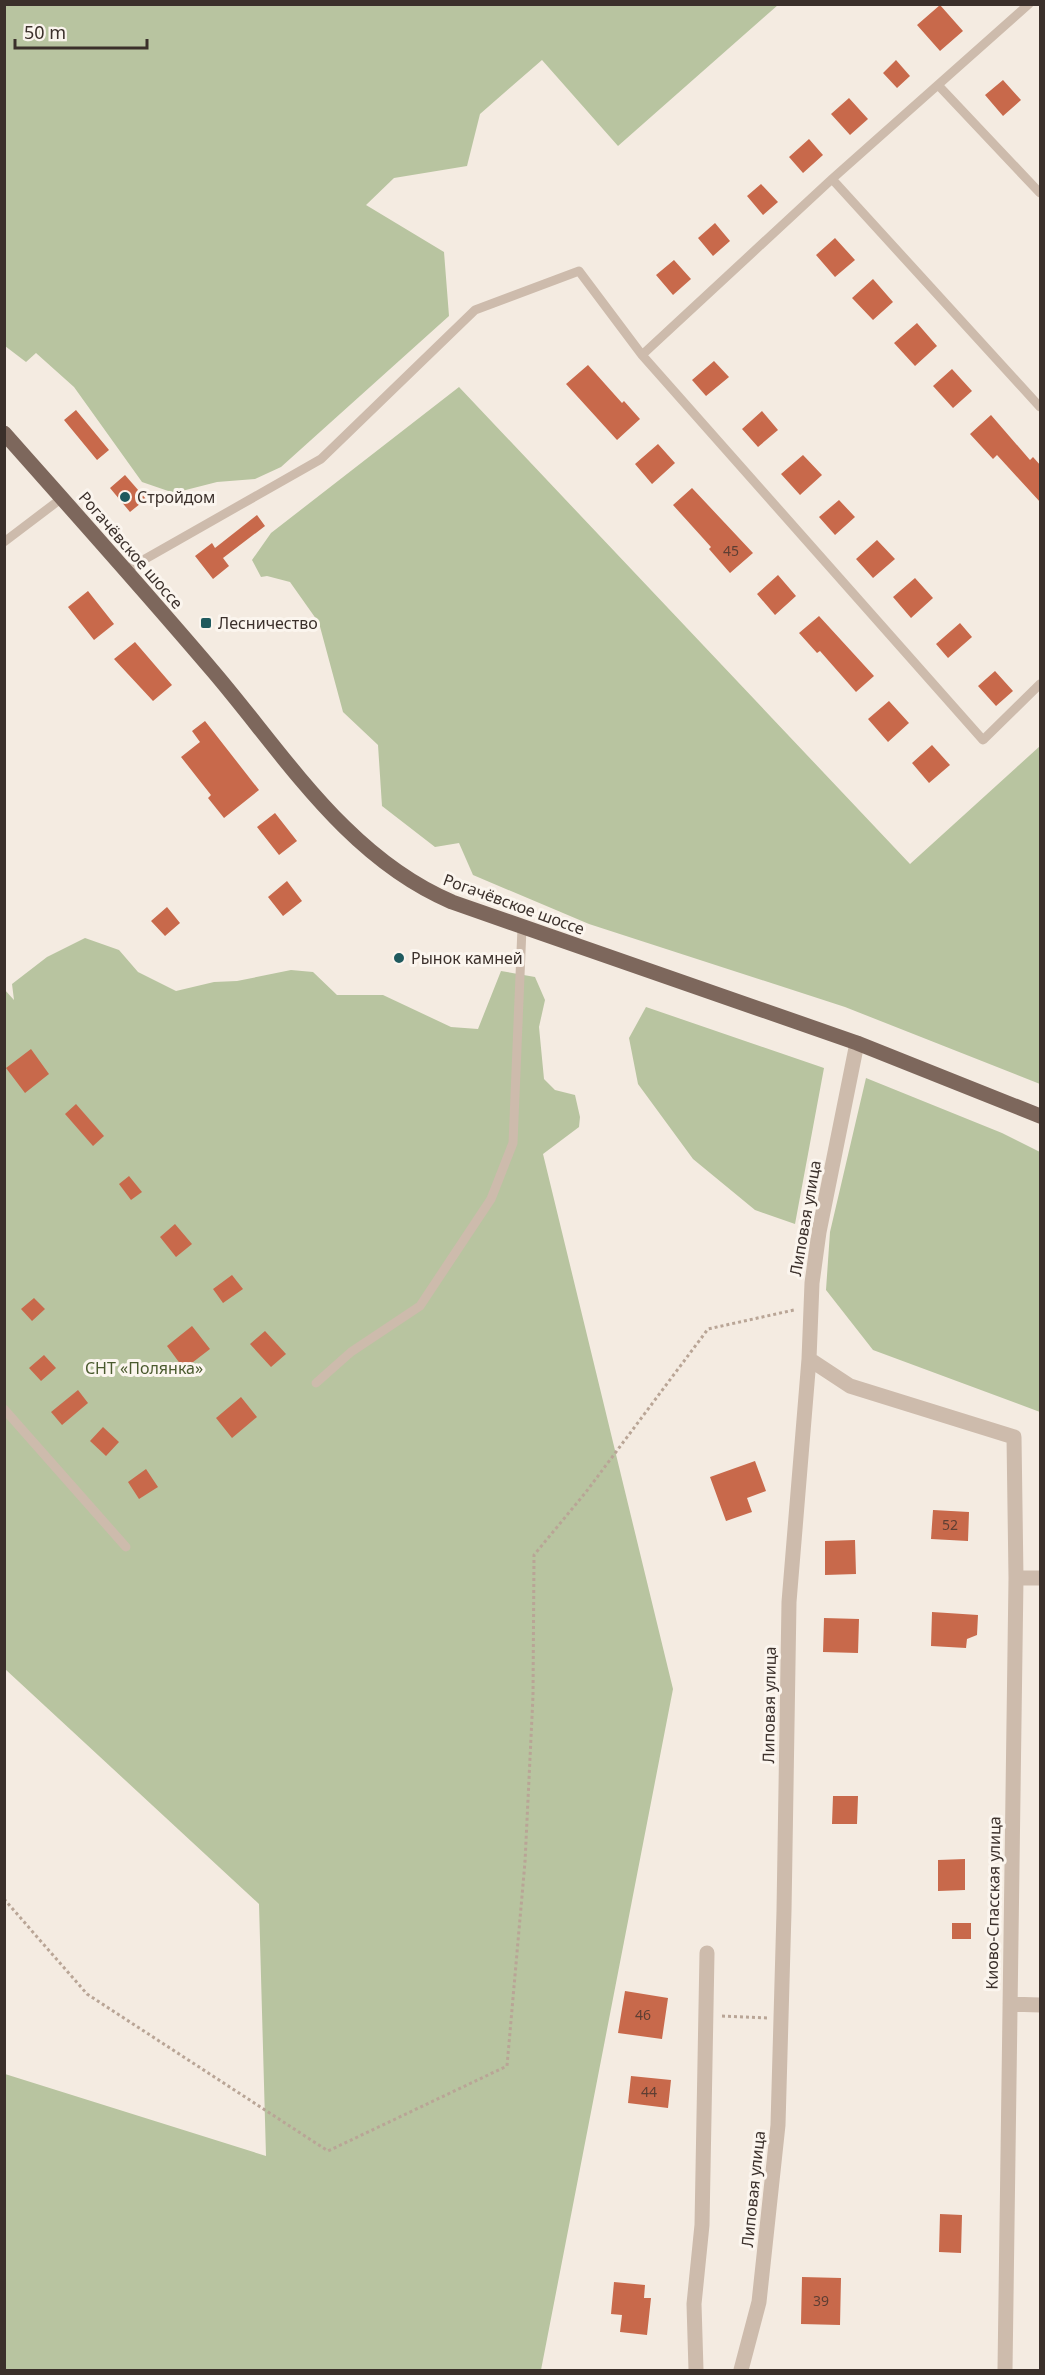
<svg xmlns="http://www.w3.org/2000/svg" width="1045" height="2375" viewBox="0 0 1045 2375" font-family="'Noto Sans',sans-serif">
	<rect width="100%" height="100%" fill="#f4ebe1"/>
	<path fill="#b8c4a0" d="M 4,5 L 5,4 L 778,5 L 618,146 L 542,60 L 480,114 L 467,166 L 394,178 L 366,205 L 444,252 L 449,316 L 281,467 L 255,479 L 217,482 L 174,493 L 142,482 L 74,387 L 36,353 L 26,362 L 5,346 Z
		M 459,387 L 910,864 L 1040,746 L 1040,1084 L 845,1007 L 589,924 L 473,875 L 459,843 L 435,847 L 382,806 L 378,745 L 343,712 L 319,623 L 290,582 L 267,576 L 261,577 L 252,560 L 271,533 Z
		M 85,938 L 119,950 L 138,972 L 176,991 L 214,982 L 237,981 L 291,970 L 313,972 L 337,995 L 383,995 L 451,1027 L 478,1029 L 501,971 L 535,977 L 545,1000 L 539,1027 L 544,1079 L 555,1090 L 575,1095 L 580,1117 L 579,1127 L 543,1154 L 673,1689 L 541,2370 L 5,2370 L 5,2074 L 266,2156 L 259,1904 L 5,1669 L 4,989 L 14,1000 L 12,984 L 47,957 Z
		M 646,1007 L 824,1068 L 795,1224 L 755,1210 L 693,1159 L 638,1084 L 629,1038 Z
		M 866,1078 L 1002,1133 L 1040,1152 L 1040,1412 L 873,1350 L 826,1290 L 830,1232 Z"/>
	<path fill="#c8694b" d="M 940,5 L 963,31 L 940,51 L 917,25 Z
		M 896,60 L 910,76 L 897,88 L 883,73 Z
		M 1003,80 L 1021,100 L 1003,116 L 985,95 Z
		M 849,98 L 868,119 L 850,135 L 831,114 Z
		M 809,139 L 823,155 L 803,173 L 789,157 Z
		M 761,184 L 778,202 L 763,215 L 747,196 Z
		M 715,223 L 730,241 L 713,256 L 698,238 Z
		M 835,238 L 855,260 L 835,277 L 816,255 Z
		M 674,260 L 691,279 L 673,295 L 656,275 Z
		M 873,279 L 893,302 L 873,320 L 852,298 Z
		M 917,323 L 937,346 L 915,366 L 894,343 Z
		M 714,361 L 729,377 L 706,396 L 692,380 Z
		M 588,365 L 622,403 L 624,401 L 640,419 L 617,440 L 566,384 Z
		M 952,369 L 972,391 L 953,408 L 933,386 Z
		M 76,410 L 109,450 L 97,460 L 64,420 Z
		M 762,411 L 778,430 L 758,447 L 742,429 Z
		M 991,415 L 1030,460 L 1033,457 L 1041,466 L 1041,503 L 997,455 L 993,459 L 970,434 Z
		M 658,444 L 675,463 L 652,484 L 635,464 Z
		M 803,455 L 822,475 L 800,495 L 781,474 Z
		M 125,475 L 146,499 L 130,512 L 110,488 Z
		M 692,488 L 753,553 L 730,573 L 709,549 L 711,547 L 673,505 Z
		M 839,500 L 855,517 L 835,535 L 819,517 Z
		M 257,515 L 265,526 L 223,558 L 229,566 L 213,579 L 195,556 L 212,543 L 215,548 Z
		M 877,540 L 895,559 L 873,578 L 856,559 Z
		M 778,575 L 796,596 L 775,615 L 757,594 Z
		M 915,578 L 933,598 L 911,618 L 893,597 Z
		M 88,591 L 114,624 L 94,640 L 68,607 Z
		M 819,616 L 874,676 L 856,692 L 820,651 L 817,653 L 799,633 Z
		M 960,623 L 972,637 L 948,658 L 936,644 Z
		M 135,642 L 172,685 L 153,701 L 114,659 Z
		M 995,671 L 1013,691 L 996,706 L 978,686 Z
		M 889,701 L 909,723 L 888,742 L 868,719 Z
		M 205,721 L 259,790 L 224,818 L 208,798 L 211,795 L 181,757 L 200,742 L 192,731 Z
		M 932,745 L 950,765 L 929,783 L 912,763 Z
		M 275,813 L 297,841 L 279,855 L 257,827 Z
		M 287,881 L 302,901 L 283,916 L 268,897 Z
		M 167,907 L 180,923 L 165,936 L 151,921 Z
		M 31,1049 L 49,1074 L 25,1093 L 6,1068 Z
		M 76,1104 L 104,1136 L 93,1146 L 65,1114 Z
		M 129,1176 L 142,1192 L 131,1200 L 119,1184 Z
		M 175,1224 L 192,1244 L 176,1257 L 160,1237 Z
		M 232,1275 L 243,1289 L 223,1303 L 213,1289 Z
		M 34,1298 L 45,1309 L 32,1321 L 21,1309 Z
		M 192,1326 L 210,1349 L 184,1369 L 167,1346 Z
		M 265,1331 L 286,1354 L 271,1367 L 250,1344 Z
		M 44,1355 L 56,1368 L 41,1381 L 29,1368 Z
		M 78,1390 L 88,1403 L 62,1425 L 51,1412 Z
		M 241,1397 L 257,1417 L 232,1438 L 216,1418 Z
		M 103,1427 L 119,1442 L 106,1456 L 90,1441 Z
		M 755,1461 L 766,1491 L 747,1498 L 752,1512 L 726,1521 L 710,1477 Z
		M 146,1469 L 158,1487 L 139,1499 L 128,1482 Z
		M 933,1510 L 969,1512 L 968,1541 L 931,1539 Z
		M 855,1540 L 856,1574 L 825,1575 L 825,1541 Z
		M 932,1612 L 978,1615 L 977,1635 L 967,1639 L 966,1648 L 931,1646 Z
		M 824,1618 L 859,1619 L 858,1653 L 823,1652 Z
		M 833,1796 L 858,1796 L 857,1824 L 832,1824 Z
		M 965,1859 L 965,1890 L 938,1891 L 938,1860 Z
		M 952,1923 L 971,1923 L 971,1939 L 952,1939 Z
		M 625,1991 L 668,1998 L 662,2039 L 618,2033 Z
		M 631,2076 L 671,2080 L 668,2108 L 628,2103 Z
		M 940,2214 L 962,2215 L 961,2253 L 939,2252 Z
		M 802,2277 L 841,2278 L 840,2325 L 801,2324 Z
		M 614,2282 L 645,2285 L 644,2298 L 651,2298 L 647,2335 L 620,2332 L 622,2315 L 611,2314 Z"/>
	<g fill="none" stroke-linecap="round" stroke-linejoin="round">
		<path stroke="#b9a596" stroke-width="3" stroke-dasharray="3 3" stroke-linecap="butt" d="M 4,1899 L 87,1994 L 328,2151 L 507,2066 L 525,1862 L 533,1696 L 534,1555 L 586,1492 L 708,1329 L 794,1310
			M 722,2016 L 767,2018"/>
		<path stroke="#cdbbac" stroke-width="9" d="M 938,85 L 1040,193
			M 832,179 L 1040,407
			M 642,355 L 832,179 L 1029,4
			M 4,542 L 62,498
			M 124,571 L 321,459 L 475,310 L 579,271 L 642,355 L 983,740 L 1040,684
			M 316,1383 L 351,1352 L 420,1306 L 491,1199 L 513,1143 L 522,928
			M 4,1409 L 126,1547"/>
		<path stroke="#cdbbac" stroke-width="15" d="M 809,1359 L 850,1386 L 1014,1437 L 1016,1578 L 1005,2370
			M 1016,1578 L 1040,1578
			M 1010,2004 L 1040,2005
			M 696,2370 L 694,2304 L 702,2225 L 707,1953
			M 741,2370 L 759,2302 L 778,2125 L 784,1911 L 789,1602 L 809,1359 L 812,1283 L 819,1232 L 857,1043"/>
		<path stroke="#7d675c" stroke-width="15" d="M 4,433 C 74,512 144,590 212,670 C 284,754 346,857 452,902 L 857,1043 L 1040,1116"/>
	</g>
	<g fill="#1f5a5e" stroke="#fbf5ee" stroke-width="2">
		<circle cx="125" cy="497" r="6"/>
		<rect x="200" y="617" width="12" height="12" rx="3"/>
		<circle cx="399" cy="958" r="6"/>
	</g>
	<g text-anchor="middle" stroke-width="6" stroke-linejoin="round" paint-order="stroke">
		<g font-size="14" fill="#5e3e33">
			<text x="731" y="556">45</text>
			<text x="950" y="1530">52</text>
			<text x="643" y="2020">46</text>
			<text x="649" y="2097">44</text>
			<text x="821" y="2306">39</text>
		</g>
		<g font-size="16" fill="#3b302b" stroke="#fbf5ee" text-anchor="start">
			<text x="137" y="503">Стройдом</text>
			<text x="218" y="629">Лесничество</text>
			<text x="411" y="964">Рынок камней</text>
		</g>
		<g font-size="16" fill="#3b302b" stroke="#fbf5ee">
			<text transform="translate(131 550) rotate(49)" y="6">Рогачёвское шоссе</text>
			<text transform="translate(514 904) rotate(20)" y="6">Рогачёвское шоссе</text>
			<text transform="translate(805 1218) rotate(-80)" y="6">Липовая улица</text>
			<text transform="translate(769 1705) rotate(-89)" y="6">Липовая улица</text>
			<text transform="translate(993 1903) rotate(-89)" y="6">Киово-Спасская улица</text>
			<text transform="translate(753 2189) rotate(-84)" y="6">Липовая улица</text>
		</g>
		<g font-size="16" fill="#4a5a2e" stroke="#fbf5ee">
			<text x="144" y="1374">СНТ «Полянка»</text>
		</g>
	</g>
	<rect width="1045" height="2375" fill="none" stroke="#3b302b" stroke-width="12"/>
	<path d="M15 39v9h132v-9" fill="none" stroke="#3b302b" stroke-width="3"/>
	<text x="24" y="39" font-size="18" fill="#3b302b" stroke="#fbf5ee" stroke-width="4.5" paint-order="stroke">50 m</text>
</svg>
